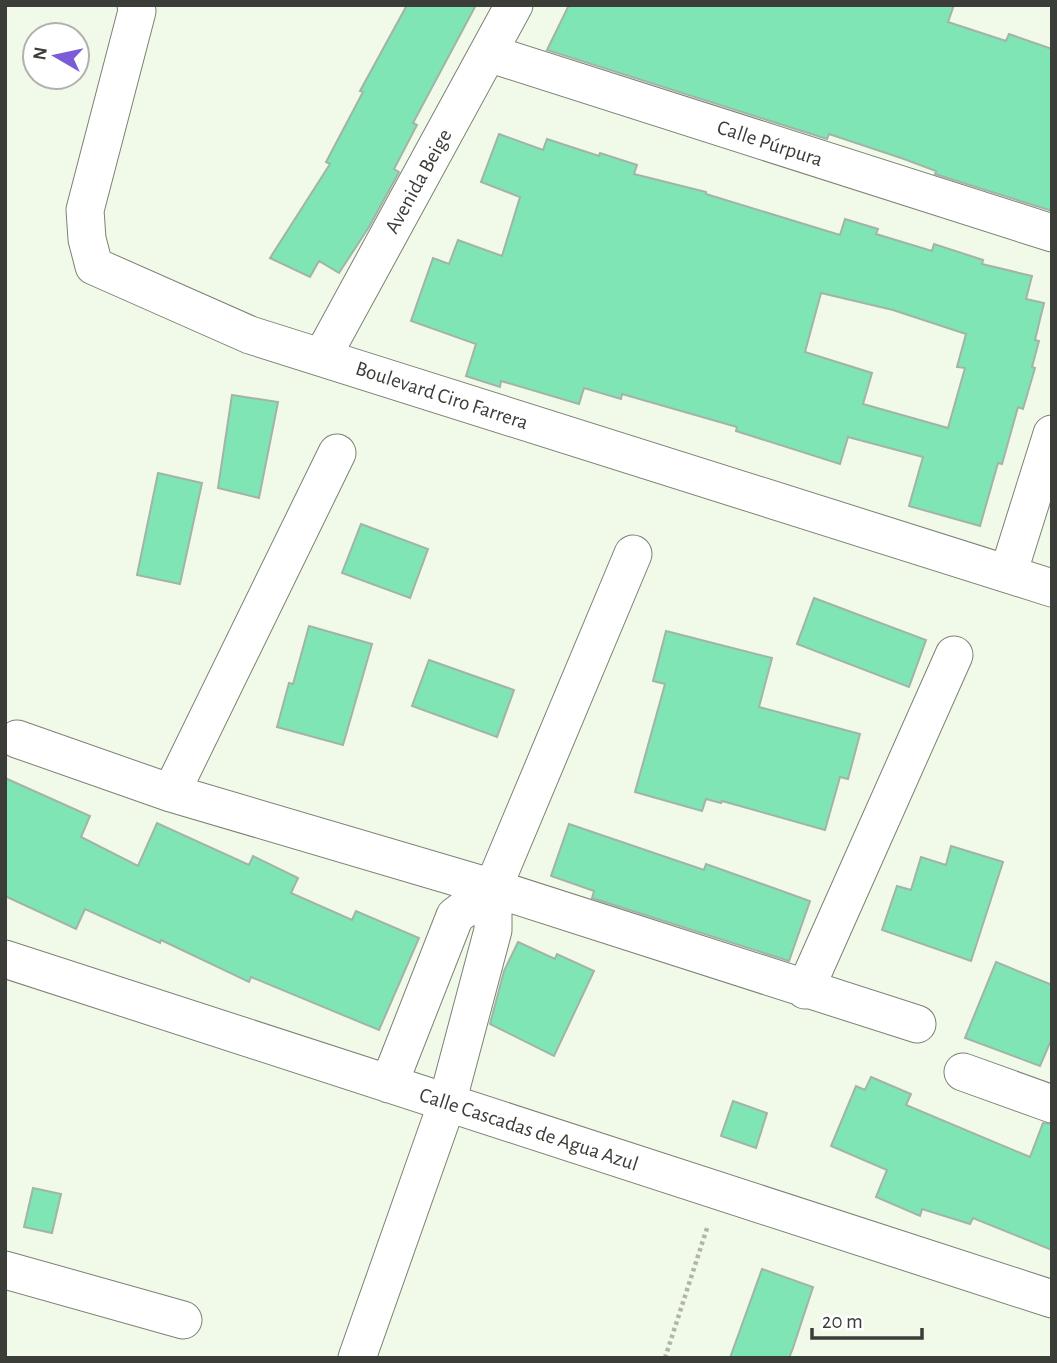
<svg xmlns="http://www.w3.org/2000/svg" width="1057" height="1363" viewBox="0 0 1057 1363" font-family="'Alegreya Sans',sans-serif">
	<rect width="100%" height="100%" fill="#f1f9e9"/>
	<path fill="#7fe5b4" stroke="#a2b3aa" stroke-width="2" fill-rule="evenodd" d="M 407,5 L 476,5 L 413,123 L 417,125 L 394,169 L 399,172 L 369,227 L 339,273 L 319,261 L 310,277 L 270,258 L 330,164 L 326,162 L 363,92 L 360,91 Z
		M 569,5 L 954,5 L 948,22 L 1006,41 L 1009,34 L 1052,49 L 1052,211 L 935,174 L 936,171 L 904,159 L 829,134 L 827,139 L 547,50 Z
		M 499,134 L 543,150 L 547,139 L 599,156 L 600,153 L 637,165 L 634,174 L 706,192 L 706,194 L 840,235 L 845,219 L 878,229 L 876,234 L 932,251 L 934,244 L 983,260 L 982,264 L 1032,276 L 1026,299 L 1044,303 L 1035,340 L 1039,341 L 1032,367 L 1035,368 L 1023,409 L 1018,407 L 1002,464 L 998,463 L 980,526 L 909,506 L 923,457 L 848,437 L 840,464 L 736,431 L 737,427 L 622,394 L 621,399 L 584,388 L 579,404 L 501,381 L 500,387 L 466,376 L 476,344 L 411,321 L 433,258 L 449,264 L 458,240 L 502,256 L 520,197 L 481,182 ZM 821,293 L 893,310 L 966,334 L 957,367 L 965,368 L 948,428 L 863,404 L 872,373 L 805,352 Z
		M 232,395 L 278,402 L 259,498 L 218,488 Z
		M 158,473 L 202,483 L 180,584 L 137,575 Z
		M 361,524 L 428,549 L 410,598 L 342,573 Z
		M 814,598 L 926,640 L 909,687 L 797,644 Z
		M 309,626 L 372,644 L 343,745 L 277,727 L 289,683 L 293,684 Z
		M 666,631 L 772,658 L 759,707 L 860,734 L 848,779 L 840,777 L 825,830 L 722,801 L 721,803 L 706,799 L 702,811 L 635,792 L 665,684 L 653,681 Z
		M 429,660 L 514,690 L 497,737 L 412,706 Z
		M 5,778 L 90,816 L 81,837 L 138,866 L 157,823 L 249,865 L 253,856 L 298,878 L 291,893 L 352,920 L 356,911 L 419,938 L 379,1030 L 251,977 L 249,982 L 161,940 L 160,943 L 85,909 L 76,929 L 5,896 Z
		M 569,824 L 704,870 L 706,864 L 810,901 L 789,961 L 592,898 L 594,891 L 551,876 Z
		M 951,846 L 1003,862 L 971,961 L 882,930 L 897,886 L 911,890 L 921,857 L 946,865 Z
		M 518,942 L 555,959 L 557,954 L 594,971 L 554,1056 L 490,1024 L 504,971 Z
		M 996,962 L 1052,985 L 1052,1038 L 1040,1066 L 965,1038 Z
		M 871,1077 L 911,1094 L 906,1105 L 1030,1157 L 1043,1123 L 1052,1124 L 1052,1250 L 973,1218 L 970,1224 L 922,1209 L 920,1216 L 876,1197 L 887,1170 L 831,1146 L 856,1086 L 865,1090 Z
		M 733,1101 L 767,1113 L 756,1148 L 721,1136 Z
		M 33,1188 L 61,1194 L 52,1233 L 24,1227 Z
		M 762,1269 L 813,1287 L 793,1348 L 789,1358 L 730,1358 Z"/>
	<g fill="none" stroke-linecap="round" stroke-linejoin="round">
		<g stroke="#7b8274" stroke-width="39">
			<path id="minor" d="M 136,5 L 137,11 L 85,210 L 87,239 L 94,266 L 250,335 L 1052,588
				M 488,53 L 1052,233
				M 322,357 L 514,5
				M 1008,574 L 1052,434
				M 17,739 L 171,793 L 493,888 L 917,1024
				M 171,793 L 337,453
				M 5,959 L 1052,1299
				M 805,990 L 954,655
				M 963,1072 L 1052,1104
				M 389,1084 L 455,916 L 493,888
				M 5,1270 L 183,1320
				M 357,1358 L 447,1103 L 493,930 L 493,888 L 633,554"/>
		</g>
		<path stroke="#afb5a9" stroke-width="4.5" stroke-dasharray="3.5 3.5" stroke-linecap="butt" d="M 665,1358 L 708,1225"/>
		<use href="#minor" stroke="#fff" stroke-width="37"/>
	</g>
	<g text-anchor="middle" stroke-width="5" stroke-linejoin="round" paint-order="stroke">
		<g font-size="21" fill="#3b3e38" stroke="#fff">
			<text transform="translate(770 143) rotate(18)" y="7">Calle Púrpura</text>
			<text transform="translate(418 181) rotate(-61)" y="7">Avenida Beige</text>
			<text transform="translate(442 395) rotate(18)" y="7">Boulevard Ciro Farrera</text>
			<text transform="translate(529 1129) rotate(18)" y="7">Calle Cascadas de Agua Azul</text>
		</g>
	</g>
	<rect width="1057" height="1363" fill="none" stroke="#3b3e38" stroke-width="14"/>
	<g transform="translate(56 56) rotate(279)"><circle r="33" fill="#ffffff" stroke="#b1b2af" stroke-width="2"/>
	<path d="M0-5L12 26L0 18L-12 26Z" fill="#7b5cd6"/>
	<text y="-10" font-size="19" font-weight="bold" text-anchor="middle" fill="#3b3e38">N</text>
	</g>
	<path d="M812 1328v10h110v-10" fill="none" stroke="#3b3e38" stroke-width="3.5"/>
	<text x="822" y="1328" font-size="21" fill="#3b3e38" stroke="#ffffff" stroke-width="5" paint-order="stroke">20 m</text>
</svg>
